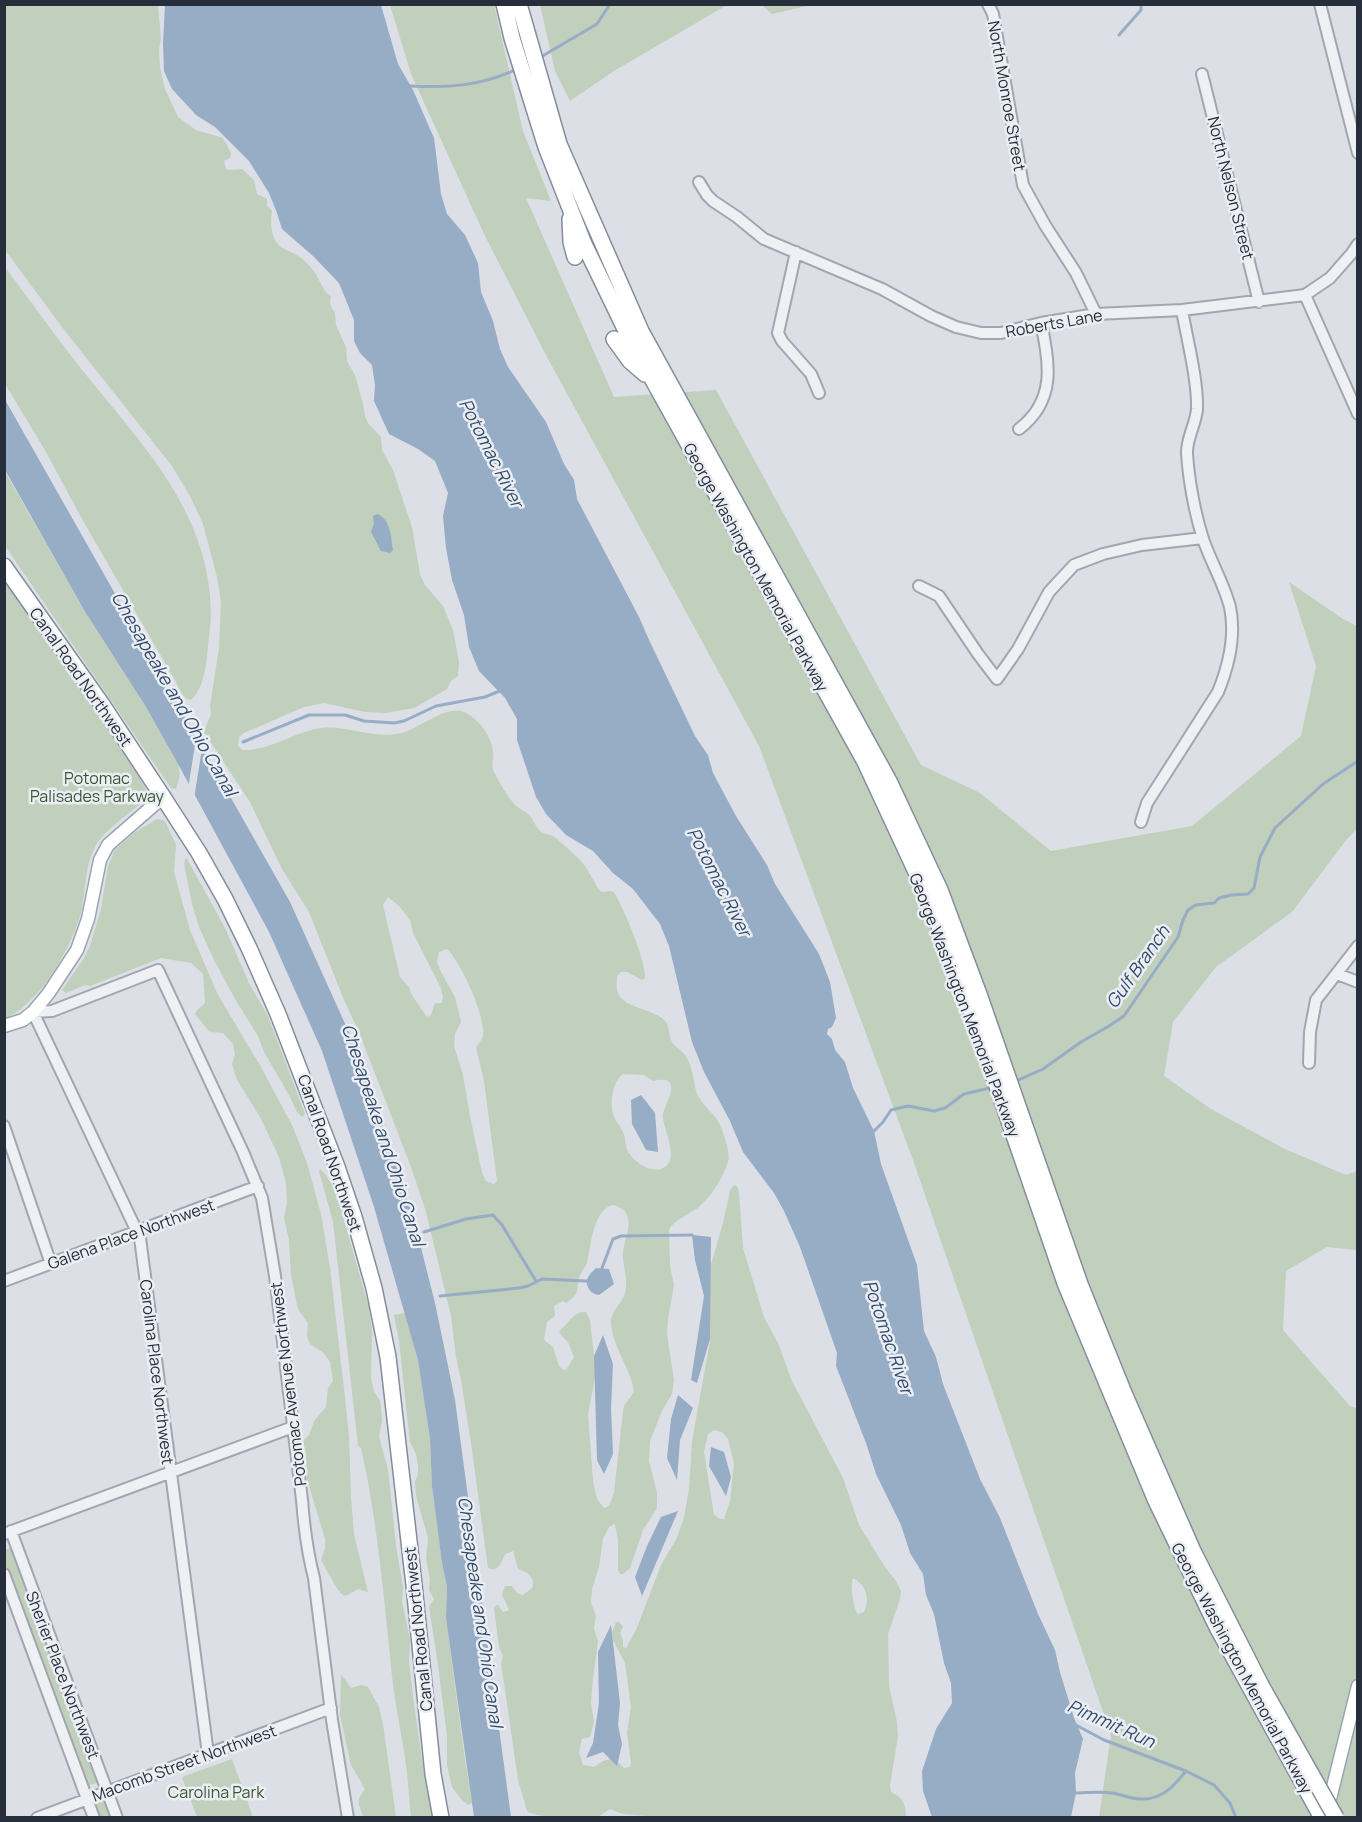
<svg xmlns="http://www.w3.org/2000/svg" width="1362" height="1822" viewBox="0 0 1362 1822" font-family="Manrope,sans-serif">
	<rect width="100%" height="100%" fill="#dcdfe6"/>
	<path fill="#c1cfbd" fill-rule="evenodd" d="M 132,4 L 136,6 L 141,5 L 158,5 L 161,38 L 159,49 L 160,68 L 165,89 L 178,117 L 196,130 L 223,138 L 231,153 L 230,158 L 224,161 L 226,169 L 228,170 L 242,169 L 254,180 L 257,194 L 267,199 L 267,206 L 272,211 C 270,221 271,235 277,243 C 282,250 291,251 298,256 C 303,259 308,264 312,269 C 320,277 321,291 331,296 C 329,303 330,307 335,312 L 336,325 L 346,347 L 347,361 L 355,375 L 363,404 L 365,416 L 368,423 L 381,437 L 382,450 L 393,470 L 412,527 L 420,574 L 425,585 L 443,606 L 453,630 L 459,662 L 458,676 L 451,681 L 447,689 L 414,708 L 386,713 L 365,712 L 324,703 L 304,707 L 244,733 L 239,737 L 238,746 L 242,750 C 271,751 293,732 321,728 C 349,725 374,740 402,733 C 419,728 444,707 461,711 C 477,716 492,736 493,752 C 494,761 490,766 495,774 C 501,785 507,796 515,805 C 520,809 526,812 530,816 C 534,821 536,827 540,831 C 544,834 548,834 553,836 C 555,837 578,857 580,860 C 588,868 593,881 600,891 C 605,893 609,890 614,892 C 624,909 646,961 645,978 L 642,980 L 627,972 L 621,972 L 617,976 C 617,980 616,986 617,990 C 621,1009 654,1008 665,1021 C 670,1026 668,1035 672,1042 C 675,1047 681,1050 685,1055 C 693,1066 693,1081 697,1094 C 702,1105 713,1112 719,1123 C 723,1131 731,1154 728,1162 C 723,1177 713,1194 701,1205 C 692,1214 675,1218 669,1230 L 670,1266 L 674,1285 L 668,1319 L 667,1334 L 674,1380 L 672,1394 L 662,1411 L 650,1441 L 649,1461 L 657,1493 L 657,1508 L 643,1530 L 630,1568 L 623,1574 L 620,1574 L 618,1570 L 618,1540 L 615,1525 L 614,1524 L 609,1527 L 603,1539 L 599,1567 L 592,1589 L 591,1603 L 596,1616 L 594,1628 L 598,1642 L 593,1678 L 591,1703 L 594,1722 L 590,1737 L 582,1739 L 579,1752 L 583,1765 L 594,1767 L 603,1761 L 614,1758 L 624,1768 L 630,1767 L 631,1763 L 627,1733 L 631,1707 L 625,1663 L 613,1640 L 612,1632 L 616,1622 L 619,1622 L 623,1627 L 620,1633 L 623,1640 L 623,1647 L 626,1648 L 636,1630 L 661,1565 L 677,1538 L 684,1517 L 689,1489 L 692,1441 L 710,1341 L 710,1268 L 723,1223 L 730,1191 L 732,1187 L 735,1185 L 738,1188 L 739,1193 L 743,1248 L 764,1317 L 779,1345 L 791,1379 L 843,1478 L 859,1525 L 885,1567 L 896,1581 L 901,1591 L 900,1599 L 888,1634 L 889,1686 L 897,1722 L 898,1736 L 890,1785 L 891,1792 C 903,1798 906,1804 906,1817 L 670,1818 L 623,1814 L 610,1809 C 606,1811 602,1815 598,1817 C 588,1821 535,1818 527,1811 L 518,1780 L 503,1676 L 501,1665 L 503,1656 L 499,1647 L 494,1608 L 496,1605 L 498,1605 L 503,1612 L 509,1610 L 502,1594 L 505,1586 L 512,1586 L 517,1593 L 523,1595 L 532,1588 C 536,1577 527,1572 518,1569 L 513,1551 L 505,1554 C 501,1563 499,1572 488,1568 L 471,1443 L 461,1380 L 456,1357 L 451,1316 L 426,1212 L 411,1167 L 359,1032 L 344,1000 L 309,912 L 282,869 L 250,802 L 204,732 L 211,714 L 210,706 L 219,648 L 221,602 L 217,577 L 203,524 L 190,496 L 172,466 L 65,331 L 5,250 L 4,5 ZM 388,897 L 399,906 L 410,920 L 413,933 L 441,988 L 443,997 L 442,1003 L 435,1003 L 431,1015 L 427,1017 L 411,994 L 409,987 L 400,977 L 383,905 ZM 447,949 C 461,962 485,1015 483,1035 C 482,1040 479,1043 476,1047 L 484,1081 L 497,1181 L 494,1184 L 486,1181 L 482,1173 L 470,1116 L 463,1075 L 454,1046 L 455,1034 L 461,1022 L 455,997 L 441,972 L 437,962 L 439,952 ZM 623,1074 L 644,1075 L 653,1081 C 685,1074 666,1101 663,1114 C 661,1127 683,1161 661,1169 C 648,1173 628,1158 626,1146 C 625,1141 625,1137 623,1132 C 621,1127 616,1122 614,1117 C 609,1103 612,1083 623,1074 ZM 613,1205 C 619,1207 625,1209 627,1215 C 632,1226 624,1240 623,1252 C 622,1266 629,1278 625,1293 C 622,1304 611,1310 611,1322 C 612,1347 631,1368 634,1392 L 624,1406 L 623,1412 L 614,1493 L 609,1506 L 604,1508 L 597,1499 L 593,1481 L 588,1414 L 596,1373 L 590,1320 L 586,1312 C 573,1311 569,1324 559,1331 L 561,1335 L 568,1342 L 574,1357 L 566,1370 L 563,1370 L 559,1366 L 553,1347 L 544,1340 L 547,1322 L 555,1316 L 554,1306 L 563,1301 L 566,1303 C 582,1293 575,1289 580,1275 C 582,1271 585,1267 587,1263 C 591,1246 593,1209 613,1205 ZM 714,1430 L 722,1432 L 728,1439 L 734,1463 L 730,1501 L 724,1519 L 720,1519 L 714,1515 L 704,1452 L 708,1434 ZM 853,1578 C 867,1586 870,1598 864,1612 L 858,1614 C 853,1608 850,1586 853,1578 Z
		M 390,5 L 494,5 L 523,131 L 551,201 L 526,198 L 614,397 L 716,390 L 921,765 L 980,793 L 1051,851 L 1192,826 L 1301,736 L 1316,666 L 1289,582 L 1343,619 L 1357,626 L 1357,829 L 1347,839 L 1292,912 L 1216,967 L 1173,1022 L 1164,1076 L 1211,1109 L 1285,1149 L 1346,1175 L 1357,1171 L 1357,1250 L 1327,1247 L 1286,1271 L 1283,1330 L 1350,1406 L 1357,1408 L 1357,1817 L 1099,1817 L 1111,1735 L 913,1160 L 759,746 L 547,357 L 485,236 L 411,74 Z
		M 540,5 L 540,4 L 727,5 L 614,71 L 570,101 L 555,71 Z
		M 762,5 L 811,5 L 772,14 Z
		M 5,267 C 32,303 58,340 87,376 C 146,449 209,513 211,613 C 211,623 209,634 208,645 C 207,662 204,689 191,700 C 182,698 180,690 176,682 L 82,519 L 46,452 L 5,384 Z
		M 4,470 L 84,610 L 146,707 L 178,764 L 180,775 L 176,789 L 171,788 L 5,546 Z
		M 4,575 L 37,621 L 112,737 L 132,764 L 148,793 L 144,801 C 132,811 103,832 96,845 C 85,864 86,887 82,908 C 75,942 39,1006 5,1018 Z
		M 157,819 L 165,821 L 176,845 L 174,872 L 190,930 L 218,995 L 261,1067 L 293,1127 L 307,1163 L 321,1214 L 330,1268 L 345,1397 L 349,1436 L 351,1496 L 354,1534 L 368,1592 L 358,1589 C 354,1591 347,1597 343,1595 C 338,1593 325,1566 321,1560 L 325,1548 L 325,1539 L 307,1479 L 306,1454 L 303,1441 L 309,1435 L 314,1421 L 326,1407 L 328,1388 L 333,1381 L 330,1362 L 324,1353 L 310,1344 L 307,1337 L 308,1323 L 299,1311 L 297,1305 L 291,1275 L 289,1240 L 284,1218 L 287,1203 L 286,1183 L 279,1157 L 260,1117 L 237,1080 L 232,1064 L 235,1054 L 233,1044 L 223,1033 L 211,1032 L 208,1030 L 195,1014 C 197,1008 203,1007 205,1002 L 203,974 L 191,963 L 161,958 L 90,986 L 85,985 L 66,993 L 62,990 L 84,958 L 90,946 L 101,909 L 108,866 L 115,850 L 134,833 Z
		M 186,857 L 225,928 L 249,983 L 268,1016 L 305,1114 L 302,1117 L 297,1112 L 289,1095 L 264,1052 L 258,1036 L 235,999 L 214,960 L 199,927 L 192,904 L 184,864 Z
		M 320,1169 L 326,1175 L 336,1192 L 369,1308 L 372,1331 L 371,1378 L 374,1391 L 380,1401 L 381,1407 L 382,1420 L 379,1437 L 388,1469 L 396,1546 L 403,1587 L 402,1602 L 410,1639 L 409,1661 L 413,1697 L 426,1787 L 434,1817 L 411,1817 C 409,1798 408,1778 405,1758 C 401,1731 395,1704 392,1676 C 384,1600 378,1523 361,1448 L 358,1446 L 333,1222 L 319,1171 Z
		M 405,1313 L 418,1360 L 430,1439 L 432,1486 L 442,1563 L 447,1587 L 446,1618 L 464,1753 L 472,1803 L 468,1805 L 461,1799 L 452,1787 L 447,1765 L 447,1736 L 437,1658 L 429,1607 L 434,1599 L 429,1590 L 430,1580 L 426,1558 L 428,1538 L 416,1496 L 415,1482 L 418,1474 L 418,1466 L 416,1454 L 410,1442 L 399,1341 L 394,1315 Z
		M 12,1547 L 100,1782 L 87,1786 L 5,1565 L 5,1550 Z
		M 341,1674 L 351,1688 L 361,1685 L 368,1687 L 379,1707 L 383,1724 L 396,1817 L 363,1817 C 359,1803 355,1802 365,1789 L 351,1765 L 340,1715 Z
		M 232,1759 L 253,1817 L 197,1817 L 182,1777 Z
		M 101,1800 L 107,1803 L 113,1817 L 98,1817 L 95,1806 L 98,1802 Z"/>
	<path fill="#97acc5" d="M 165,5 L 381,5 L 398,64 L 413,90 L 434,138 L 441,194 L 447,214 L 465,235 L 478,263 L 481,292 L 493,321 L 500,349 L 508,367 L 546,422 L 564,464 L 574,480 L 577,499 L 639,617 L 650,642 L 695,736 L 708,755 L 713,773 L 736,816 L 767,865 L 775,884 L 819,954 L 830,982 L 836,1018 L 832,1027 L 828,1029 L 827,1034 L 832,1039 L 835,1050 L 845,1062 L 853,1088 L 874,1131 L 881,1164 L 917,1265 L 924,1331 L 936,1357 L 943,1384 L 980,1479 L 1000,1518 L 1038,1614 L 1055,1650 L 1060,1672 L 1074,1718 L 1083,1739 L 1075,1773 L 1076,1793 L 1071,1817 L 932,1817 L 923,1791 L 922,1771 L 936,1729 L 952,1703 L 951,1683 L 944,1663 L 934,1614 L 926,1595 L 923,1574 L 910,1553 L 901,1525 L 876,1474 L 866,1443 L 836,1366 L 837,1353 L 800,1247 L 784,1211 L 774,1193 L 743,1152 L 730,1121 L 704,1072 L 692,1042 L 669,946 L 660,924 L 633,889 L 613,873 L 593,851 L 566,835 L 546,814 L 536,797 L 517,740 L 517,719 L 505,698 L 479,671 L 469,647 L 464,615 L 452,580 L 446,548 L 443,516 L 448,493 L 435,461 L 418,449 L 389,434 L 374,401 L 375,385 L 372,365 L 360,353 L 354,341 L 354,320 L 339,283 L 313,256 L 282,229 L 277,213 L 269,193 L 249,161 L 215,127 L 196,115 L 172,89 L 164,71 L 163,43 Z
		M 4,398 L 290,902 L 352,1039 L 368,1082 L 414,1220 L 435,1303 L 455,1400 L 511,1817 L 474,1817 L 446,1618 L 447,1587 L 442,1563 L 432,1486 L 430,1439 L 418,1360 L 374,1207 L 322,1051 L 269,932 L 178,764 L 146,707 L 84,610 L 5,470 Z
		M 377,514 C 391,519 391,538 393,550 L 390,553 L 381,551 L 371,532 L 374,523 L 373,516 Z
		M 641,1095 L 655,1113 L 658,1152 L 646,1150 L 632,1124 L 631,1100 Z
		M 692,1235 L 711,1237 L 710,1339 L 697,1383 L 691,1380 L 704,1296 L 695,1260 Z
		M 596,1268 L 609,1269 L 614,1284 L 599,1295 C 591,1294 588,1289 586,1281 L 590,1274 Z
		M 603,1335 L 613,1364 L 611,1409 L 613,1454 L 604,1474 L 597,1460 L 594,1356 Z
		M 678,1395 L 693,1408 L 680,1440 L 677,1480 L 667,1458 L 671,1419 Z
		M 711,1447 L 724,1452 L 731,1477 L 726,1496 L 709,1466 Z
		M 678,1511 L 642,1596 L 635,1577 L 647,1546 L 661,1517 Z
		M 611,1625 L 620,1703 L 618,1725 L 622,1744 L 617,1766 L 603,1752 L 586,1758 L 593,1743 L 599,1703 L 598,1652 Z"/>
	<path fill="#dcdfe6" d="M 197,732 L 203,742 L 194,799 L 188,789 Z"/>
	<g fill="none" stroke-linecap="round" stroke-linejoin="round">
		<path stroke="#97acc5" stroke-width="3" d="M 1119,35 L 1141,10 L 1141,4
			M 539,58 L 597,24 L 610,4
			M 410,86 C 448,88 482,86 517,69
			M 243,742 L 309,715 L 345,715 L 364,721 L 394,723 L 404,721 L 436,706 L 485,697 L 502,690
			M 1014,1082 L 1043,1069 L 1081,1042 L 1109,1026 L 1124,1016 L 1178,937 L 1183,920 L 1188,910 L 1196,905 L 1214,903 L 1219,898 L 1231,895 L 1248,894 L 1254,888 L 1260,857 L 1275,828 L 1323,784 L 1358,761
			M 871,1134 L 883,1122 L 891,1110 L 908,1106 L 934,1111 L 945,1108 L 964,1094 L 994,1087
			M 424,1232 L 466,1219 L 493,1215 L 502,1225 L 536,1281
			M 602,1268 L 613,1239 L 621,1236 L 692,1235
			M 440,1296 L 519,1288 L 528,1286 L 542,1279 L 586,1281
			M 1074,1724 L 1104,1740 L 1186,1771 L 1214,1785 L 1230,1803 L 1236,1818
			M 1074,1793 C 1087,1793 1099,1791 1112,1793 C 1121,1794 1130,1799 1140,1799 C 1162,1800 1173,1787 1186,1771"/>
		<g stroke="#a2a6af" stroke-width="14">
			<path id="minor" d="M 988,4 L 993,14 L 1023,185 L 1045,225 L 1076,273 L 1096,314
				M 1320,4 L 1358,153
				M 1202,74 L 1259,302
				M 699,182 L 707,195 L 713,201 L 737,217 L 764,239 L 882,289 L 931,316 L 956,327 L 981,333 L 1001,333 L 1041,323 L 1096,314 L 1182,310 L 1305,295 L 1330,278 L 1352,253 L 1358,244
				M 796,252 L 778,333 L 782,341 L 811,374 L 819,393
				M 1305,295 L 1358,414
				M 1019,429 C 1056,401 1050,363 1041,323
				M 919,586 L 939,596 L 978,654 L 997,679 L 1018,649 L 1049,592 L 1074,565 L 1103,554 L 1142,545 L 1203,538
				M 1141,822 L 1147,803 L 1218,692 C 1229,665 1236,636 1230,607 C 1224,584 1211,562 1203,539 C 1195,513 1189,481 1187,454 C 1186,439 1196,424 1197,409 C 1198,381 1187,339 1182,310
				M 1337,974 L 1358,982
				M 1309,1063 L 1310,1032 L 1316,1000 L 1358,946
				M 4,1126 L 51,1264
				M 4,1281 L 258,1186
				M 11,1531 L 117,1818
				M 4,1534 L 293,1427
				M 4,1574 L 94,1818
				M 208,1754 L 140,1238 L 33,1012 L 52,1011 L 158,970 L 243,1152 L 262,1198 L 275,1276 L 302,1500 C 304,1526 307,1551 314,1578 L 332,1720 L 348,1818
				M 37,1818 L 331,1708"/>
		</g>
		<g stroke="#9ca4b1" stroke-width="15">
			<path id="major" d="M 4,1026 L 23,1020 L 33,1012 L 48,994 L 77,950 L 88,919 L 100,860 L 108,845 L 163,797
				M 1327,1811 L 1358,1686"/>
		</g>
		<g stroke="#848d9c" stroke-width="18">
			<path id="highway" d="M 504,4 L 512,38 L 546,147 L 584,244 L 629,337 L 865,762 L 930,902 L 967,999 L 1065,1283 L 1156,1501 L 1218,1629 L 1322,1818
				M 519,4 L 559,144 L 641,331 L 889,781 L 940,890 L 980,997 L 1080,1284 L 1124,1393 L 1193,1551 L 1261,1685
				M 570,219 L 571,242 L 575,257
				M 614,339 L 630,361 L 645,374
				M 4,566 L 101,703 L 163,797 L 199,853 L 225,899 L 249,948 L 278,1014 L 337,1167 L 354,1217 L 374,1288 L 388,1357 L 414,1585 L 433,1774 L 441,1818"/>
		</g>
		<use href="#minor" stroke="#eef0f4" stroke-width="10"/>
		<use href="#major" stroke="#fff" stroke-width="12"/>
		<use href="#highway" stroke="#fff" stroke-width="15"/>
		<g stroke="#848d9c" stroke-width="18" stroke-linecap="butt">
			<path id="highway-bridge" d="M 1261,1685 L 1336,1818"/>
		</g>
		<use href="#highway-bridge" stroke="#fff" stroke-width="15"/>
	</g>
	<g text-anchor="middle" stroke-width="5" stroke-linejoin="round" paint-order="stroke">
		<g font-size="16" fill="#262d3b" stroke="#ebeef3">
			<text transform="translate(1007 96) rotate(80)" y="6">North Monroe Street</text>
			<text transform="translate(1231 188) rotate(76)" y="6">North Nelson Street</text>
			<text transform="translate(1054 323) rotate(-10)" y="6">Roberts Lane</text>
			<text transform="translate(756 567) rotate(61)" y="6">George Washington Memorial Parkway</text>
			<text transform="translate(81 677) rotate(55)" y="6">Canal Road Northwest</text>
			<text transform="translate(965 1005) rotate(69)" y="6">George Washington Memorial Parkway</text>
			<text transform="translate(330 1153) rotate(71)" y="6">Canal Road Northwest</text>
			<text transform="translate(131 1234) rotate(-20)" y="6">Galena Place Northwest</text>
			<text transform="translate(157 1372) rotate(83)" y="6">Carolina Place Northwest</text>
			<text transform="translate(288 1384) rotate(-97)" y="6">Potomac Avenue Northwest</text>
			<text transform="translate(418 1629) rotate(-96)" y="6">Canal Road Northwest</text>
			<text transform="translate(1242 1668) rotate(62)" y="6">George Washington Memorial Parkway</text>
			<text transform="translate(63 1675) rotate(69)" y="6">Sherier Place Northwest</text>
			<text transform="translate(184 1763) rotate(-20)" y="6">Macomb Street Northwest</text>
		</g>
		<g font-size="16" fill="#3a5634" stroke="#ebeef3">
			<text x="97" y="784">Potomac<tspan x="97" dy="18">Palisades Parkway</tspan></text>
			<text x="216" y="1798">Carolina Park</text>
		</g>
		<g font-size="18" font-style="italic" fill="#324b6d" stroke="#ebeef3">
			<text transform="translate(491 453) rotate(63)" y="6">Potomac River</text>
			<text transform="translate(174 694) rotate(60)" y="6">Chesapeake and Ohio Canal</text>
			<text transform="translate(719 882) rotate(63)" y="6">Potomac River</text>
			<text transform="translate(1138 967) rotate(-55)" y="6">Gulf Branch</text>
			<text transform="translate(383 1135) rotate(72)" y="6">Chesapeake and Ohio Canal</text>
			<text transform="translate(888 1337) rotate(71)" y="6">Potomac River</text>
			<text transform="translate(480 1612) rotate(82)" y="6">Chesapeake and Ohio Canal</text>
			<text transform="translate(1111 1724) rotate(24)" y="6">Pimmit Run</text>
		</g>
	</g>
	<rect width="1362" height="1822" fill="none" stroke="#262d3b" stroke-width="12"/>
</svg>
